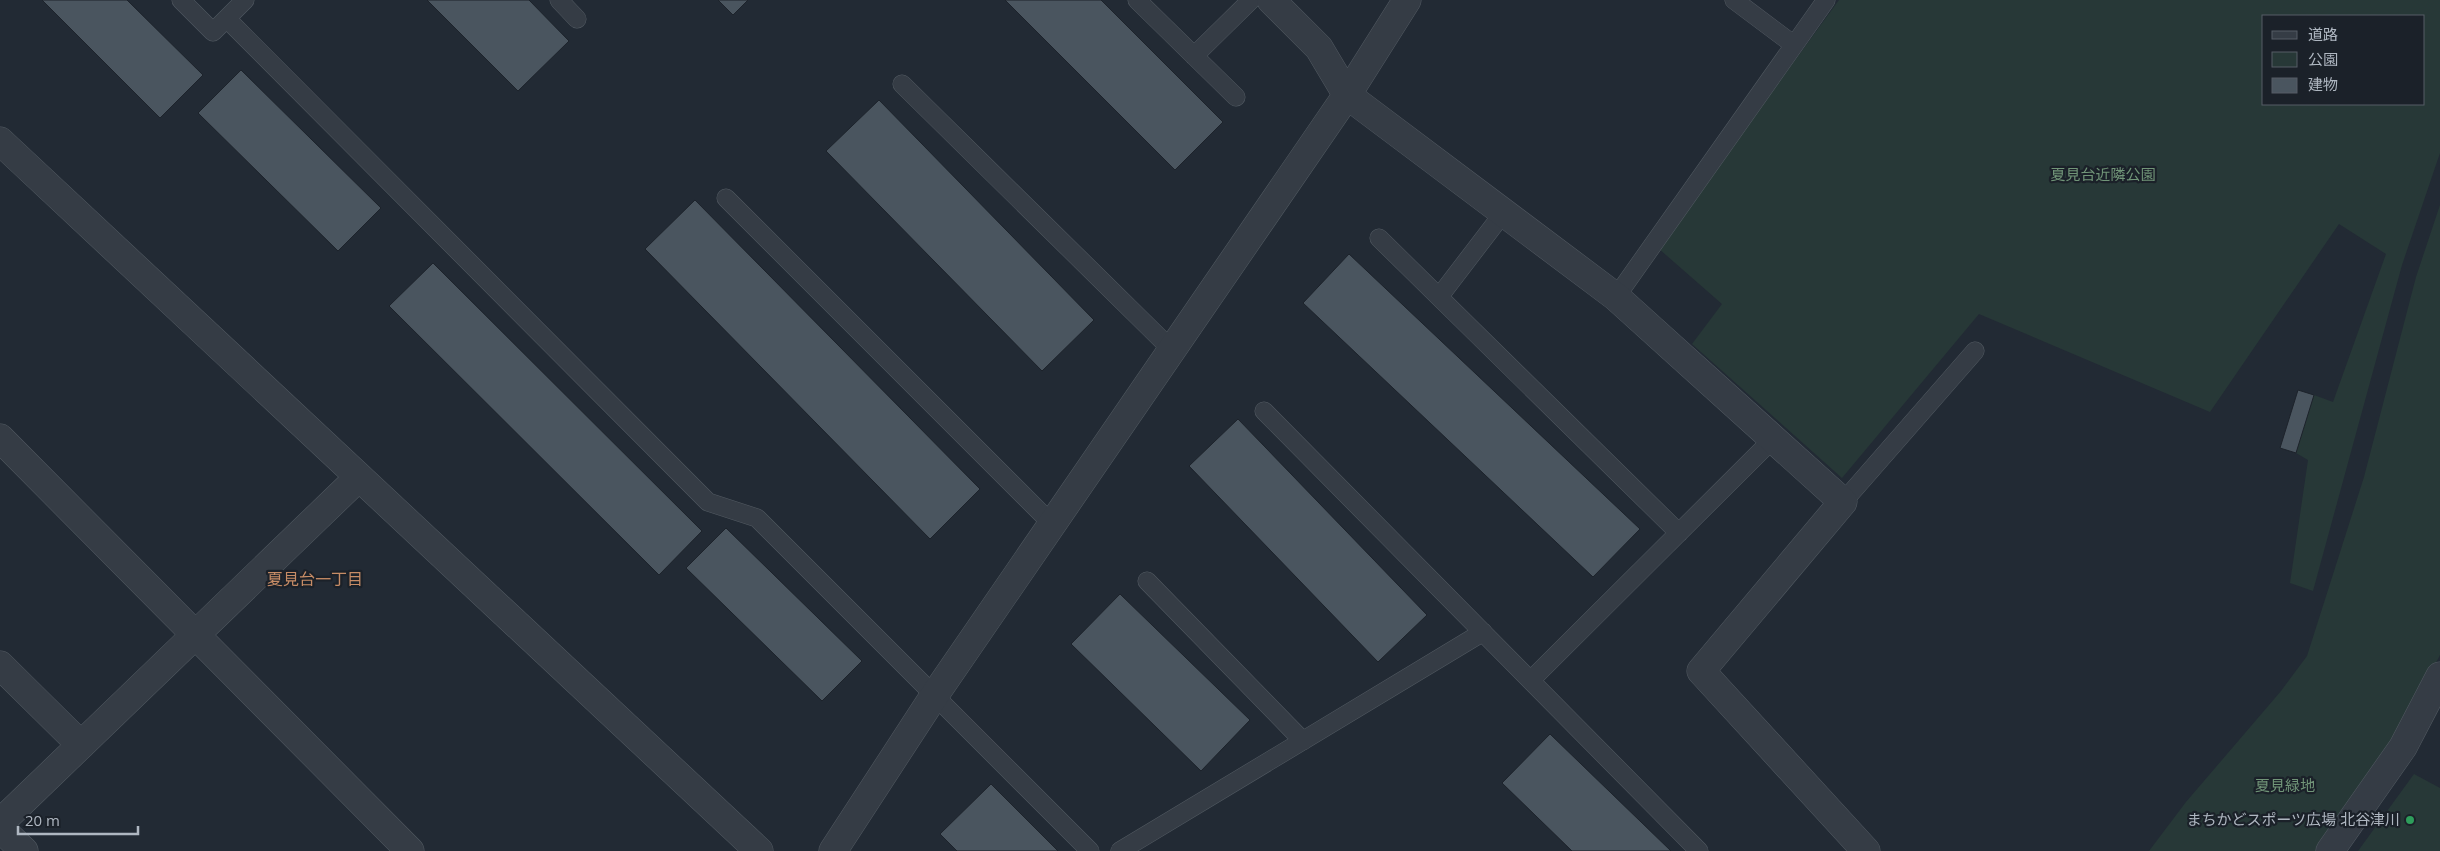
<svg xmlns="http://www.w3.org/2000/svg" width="2440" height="851" viewBox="0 0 2440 851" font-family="'Open Sans','Noto Sans JP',sans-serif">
	<rect width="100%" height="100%" fill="#222a34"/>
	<path fill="#273837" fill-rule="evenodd" d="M 1839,0 L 2440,0 L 2440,153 L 2402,265 L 2313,591 L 2290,583 L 2308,460 L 2296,453 L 2314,395 L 2333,402 L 2386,254 L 2339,224 L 2210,412 L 1979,314 L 1842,478 L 1692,344 L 1722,304 L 1658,248 ZM 2264,16 L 2424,16 L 2424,104 L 2264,104 Z
		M 2440,205 L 2440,655 L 2397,738 L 2319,851 L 2149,851 L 2186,802 L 2281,691 L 2307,656 L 2364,477 L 2416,277 Z
		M 2414,774 L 2440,788 L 2440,851 L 2358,851 Z"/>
	<path fill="#4a555f" stroke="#1d232b" d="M 42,0 L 127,0 L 203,75 L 160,118 Z
		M 427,0 L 529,0 L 569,41 L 518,91 Z
		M 718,0 L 748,0 L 733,15 Z
		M 1005,0 L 1101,0 L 1223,122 L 1175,170 Z
		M 241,70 L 381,208 L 338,251 L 198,113 Z
		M 879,100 L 1094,320 L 1042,371 L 826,151 Z
		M 695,200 L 980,489 L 930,539 L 645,249 Z
		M 1349,254 L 1640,529 L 1593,577 L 1303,303 Z
		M 433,263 L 702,531 L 659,575 L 389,306 Z
		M 2298,390 L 2314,395 L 2296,453 L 2280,448 Z
		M 1238,419 L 1427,615 L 1378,662 L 1189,466 Z
		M 726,528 L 862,661 L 822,701 L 686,568 Z
		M 1120,594 L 1250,720 L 1201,771 L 1071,644 Z
		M 1550,734 L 1671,851 L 1572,851 L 1502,783 Z
		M 991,784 L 1058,851 L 957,851 L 940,834 Z"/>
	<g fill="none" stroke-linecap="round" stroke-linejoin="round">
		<g stroke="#525a62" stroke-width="19">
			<path id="service" d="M 181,0 L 213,32 L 245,0
				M 559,0 L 577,19
				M 1137,0 L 1236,97
				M 1734,0 L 1794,45
				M 227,19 L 708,502 L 757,518 L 1090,851
				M 1194,56 L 1251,0
				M 902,84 L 1172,350
				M 726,198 L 1052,524
				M 1379,238 L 1679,533
				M 1439,297 L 1504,212
				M 1616,297 L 1826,0
				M 1264,411 L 1699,851
				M 1843,502 L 1975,351
				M 1147,581 L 1303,741
				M 1531,680 L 1773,439
				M 1120,851 L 1483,632"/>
		</g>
		<g stroke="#525a62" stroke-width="29">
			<path id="minor" d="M 1271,0 L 1319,48 L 1347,95 L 1616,297 L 1843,502 L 1701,671 L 1866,851
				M 0,141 L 759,851
				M 0,438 L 410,851
				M 0,665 L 81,745
				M 0,823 L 359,477
				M 0,828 L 24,851
				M 833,851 L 934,696 L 1347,95 L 1407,0
				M 2330,851 L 2403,747 L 2440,676"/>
		</g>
		<use href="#service" stroke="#353c45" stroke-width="18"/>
		<use href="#minor" stroke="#353c45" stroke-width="28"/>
	</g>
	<circle fill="#2e9e5b" stroke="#1b2129" stroke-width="2" cx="2410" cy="820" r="5"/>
	<g text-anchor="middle" stroke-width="4.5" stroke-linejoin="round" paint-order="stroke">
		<g font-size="15" fill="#719578" stroke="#1b2129">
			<text x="2103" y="180">夏見台近隣公園</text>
			<text x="2285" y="791">夏見緑地</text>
		</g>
		<g font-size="15" fill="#afb7c1" stroke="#1b2129" text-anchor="end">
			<text x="2400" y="825">まちかどスポーツ広場 北谷津川</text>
		</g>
		<g font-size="16" fill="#c68c66" stroke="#1b2129">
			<text x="315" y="585">夏見台一丁目</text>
		</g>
	</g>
	<rect x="2262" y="15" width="162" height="90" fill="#1b2129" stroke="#565d66"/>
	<rect x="2272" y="31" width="25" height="8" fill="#353c45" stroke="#565d66"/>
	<text x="2308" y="40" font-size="15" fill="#afb7c1">道路</text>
	<rect x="2272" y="52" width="25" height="15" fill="#273837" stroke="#565d66"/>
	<text x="2308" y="65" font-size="15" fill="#afb7c1">公園</text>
	<rect x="2272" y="78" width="25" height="15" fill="#4a555f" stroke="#565d66"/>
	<text x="2308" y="90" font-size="15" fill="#afb7c1">建物</text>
	<path d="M18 826v8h120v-8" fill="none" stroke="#afb7c1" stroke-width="2.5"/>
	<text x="25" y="826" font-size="15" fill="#afb7c1" stroke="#1b2129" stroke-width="4" paint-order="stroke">20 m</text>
</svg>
